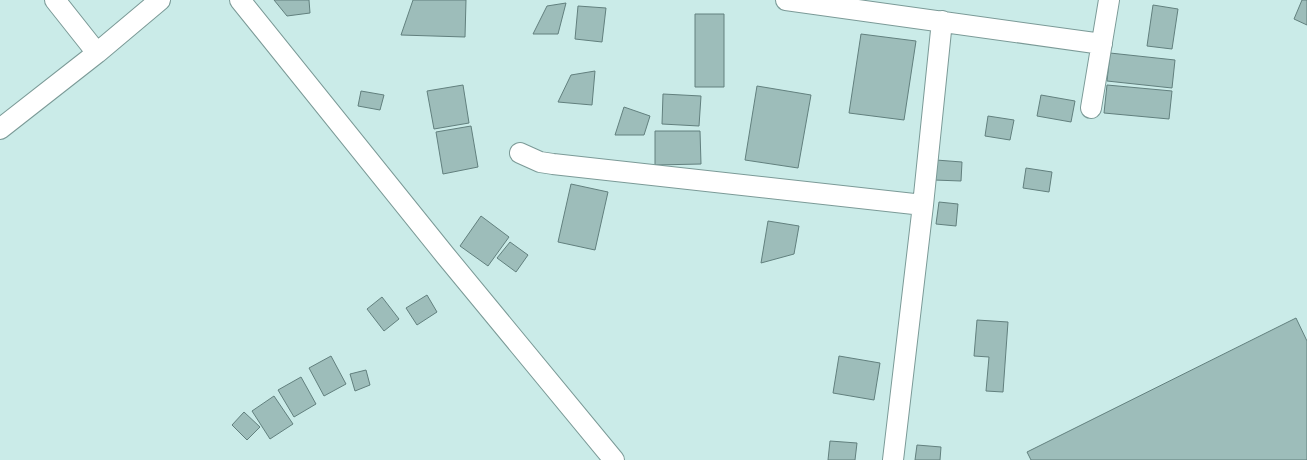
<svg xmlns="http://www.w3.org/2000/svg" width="1307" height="460" viewBox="0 0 1307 460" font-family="'Noto Serif',serif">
	<rect width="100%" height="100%" fill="#caebe8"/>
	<path fill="#9dbdba" stroke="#62807e" d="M 274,0 L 309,0 L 310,13 L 287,16 Z
		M 413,0 L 466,0 L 465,37 L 401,35 Z
		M 1302,0 L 1307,0 L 1307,25 L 1294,19 Z
		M 566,3 L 558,34 L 533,34 L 547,6 Z
		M 1153,5 L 1178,9 L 1172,49 L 1147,46 Z
		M 578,6 L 606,8 L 602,42 L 575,39 Z
		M 695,14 L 724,14 L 724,87 L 695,87 Z
		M 861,34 L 916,41 L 904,120 L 849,113 Z
		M 1110,53 L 1175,60 L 1172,88 L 1107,81 Z
		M 595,71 L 592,105 L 558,102 L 571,75 Z
		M 463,85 L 469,123 L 434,129 L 427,91 Z
		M 1107,85 L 1172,91 L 1169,119 L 1104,113 Z
		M 757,86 L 811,95 L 798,168 L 745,160 Z
		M 361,91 L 384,95 L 380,110 L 358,106 Z
		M 663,94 L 701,96 L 699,126 L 662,124 Z
		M 1041,95 L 1075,101 L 1071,122 L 1037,116 Z
		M 624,107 L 650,116 L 644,135 L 615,135 Z
		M 988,116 L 1014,120 L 1010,140 L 985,136 Z
		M 471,126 L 478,167 L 443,174 L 436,132 Z
		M 655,131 L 700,131 L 701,164 L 655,165 Z
		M 936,160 L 962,162 L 961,181 L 934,180 Z
		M 1026,168 L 1052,172 L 1049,192 L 1023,188 Z
		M 571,184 L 608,192 L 595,250 L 558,242 Z
		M 939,202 L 958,204 L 956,226 L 936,224 Z
		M 481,216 L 509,237 L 488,266 L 460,246 Z
		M 768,221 L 799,226 L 794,254 L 761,263 Z
		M 510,242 L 528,255 L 516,272 L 497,258 Z
		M 427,295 L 437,312 L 417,325 L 406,308 Z
		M 382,297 L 399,319 L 384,331 L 367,309 Z
		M 1296,318 L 1307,341 L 1307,460 L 1031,460 L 1027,452 Z
		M 977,320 L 1008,322 L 1003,392 L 986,391 L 989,357 L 974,356 Z
		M 331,356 L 346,384 L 324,396 L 309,368 Z
		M 839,356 L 880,363 L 874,400 L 833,393 Z
		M 366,370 L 370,385 L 355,391 L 350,374 Z
		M 301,377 L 316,404 L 294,417 L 278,390 Z
		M 274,396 L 293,424 L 270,439 L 252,411 Z
		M 244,412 L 260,427 L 247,440 L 232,425 Z
		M 830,441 L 857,443 L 855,460 L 828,460 Z
		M 917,445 L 941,447 L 940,460 L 915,460 Z"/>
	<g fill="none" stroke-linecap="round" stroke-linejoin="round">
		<g stroke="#7b9a97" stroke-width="22">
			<path id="minor" d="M 55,0 L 97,53 L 160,0
				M 240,0 L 445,255 L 614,460
				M 786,0 L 1102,44
				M 1091,108 L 1109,0
				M 0,129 L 97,53
				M 520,153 L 540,162 L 553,164 L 923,205
				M 893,460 L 923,205 L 942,21"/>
		</g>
		<use href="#minor" stroke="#fff" stroke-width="20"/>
	</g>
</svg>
